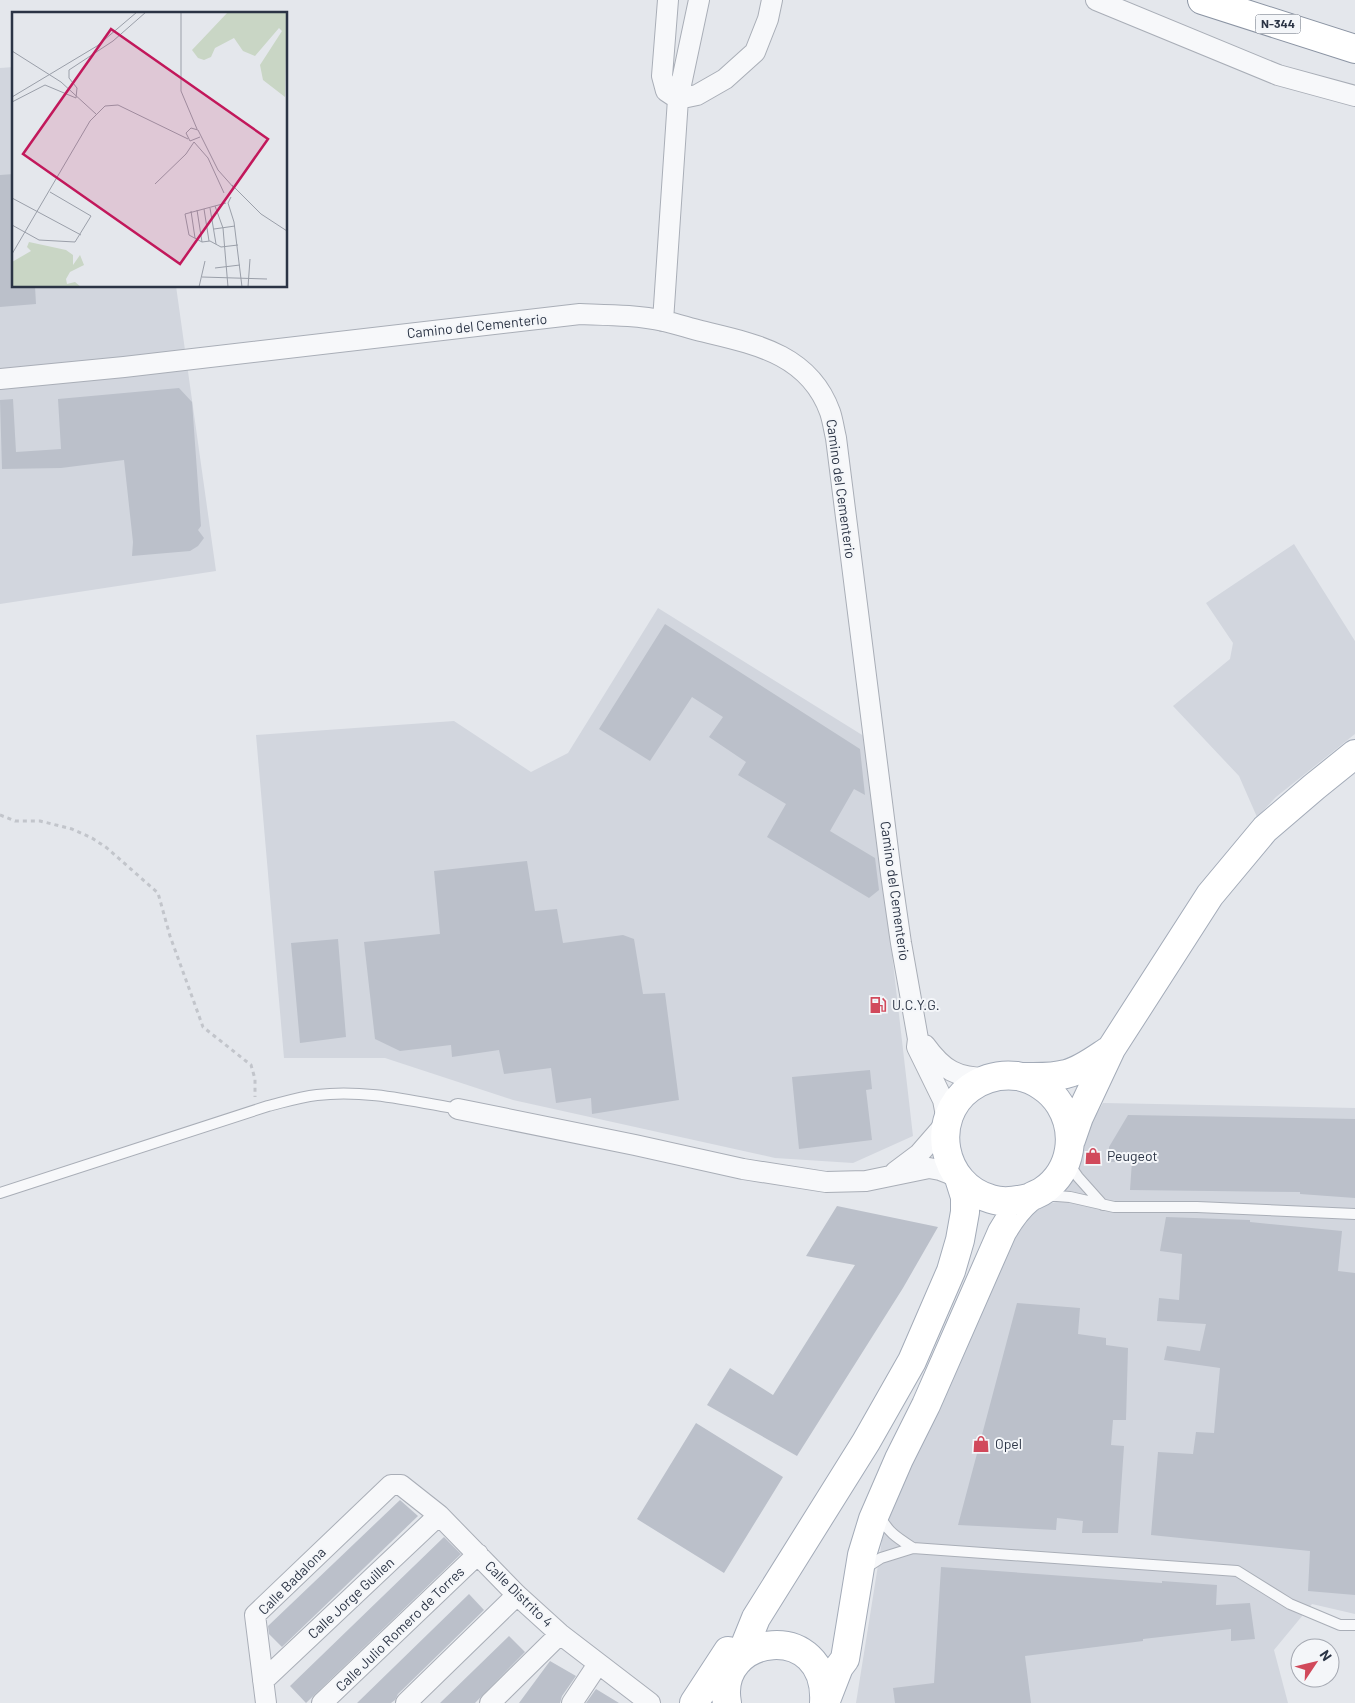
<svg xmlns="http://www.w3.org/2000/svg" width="1355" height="1703" viewBox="0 0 1355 1703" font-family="Barlow,sans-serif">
	<rect width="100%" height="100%" fill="#e4e7ec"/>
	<path fill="#d2d6de" d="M 14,67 L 14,286 L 176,286 L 216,571 L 0,604 L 0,68 Z
		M 1294,544 L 1355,641 L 1355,734 L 1276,797 L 1257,817 L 1239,776 L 1173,706 L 1230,659 L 1233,643 L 1206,603 Z
		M 658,608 L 867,738 L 913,1136 L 853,1163 L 775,1158 L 513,1100 L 385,1058 L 284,1058 L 256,735 L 454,721 L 531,772 L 568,753 Z
		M 1103,1103 L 1355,1108 L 1355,1614 L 1312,1604 L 1274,1650 L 1288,1703 L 856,1703 L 887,1509 L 1013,1231 L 1037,1207 L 1060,1201 L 1088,1129 Z"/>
	<path fill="#bbc0ca" d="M 14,174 L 14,286 L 35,286 L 36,304 L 0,307 L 0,175 Z
		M 179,388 L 192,402 L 201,526 L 198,530 L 204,538 L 198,546 L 190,551 L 132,556 L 133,542 L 124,460 L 61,468 L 2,469 L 0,400 L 13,399 L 16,452 L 61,449 L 58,399 Z
		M 665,624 L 860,749 L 865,795 L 854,789 L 830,831 L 875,858 L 879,890 L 869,898 L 767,837 L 786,804 L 738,775 L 746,762 L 709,737 L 723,717 L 692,697 L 650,761 L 599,729 Z
		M 527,861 L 535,911 L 557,909 L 563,943 L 623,935 L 634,939 L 643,994 L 665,993 L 679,1100 L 592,1114 L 591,1098 L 556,1103 L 551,1068 L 504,1074 L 499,1050 L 452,1057 L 451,1045 L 400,1051 L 375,1039 L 364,942 L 440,934 L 434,871 Z
		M 338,939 L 346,1037 L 300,1043 L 291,943 Z
		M 870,1070 L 872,1089 L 866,1090 L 872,1140 L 799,1149 L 792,1077 Z
		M 1128,1115 L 1355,1119 L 1355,1198 L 1300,1194 L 1300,1192 L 1130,1190 L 1132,1161 L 1109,1162 L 1109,1147 Z
		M 837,1206 L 938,1227 L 903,1288 L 797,1456 L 707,1405 L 730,1368 L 773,1395 L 855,1265 L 806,1256 Z
		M 1166,1217 L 1250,1220 L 1250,1222 L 1342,1231 L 1338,1271 L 1355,1273 L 1355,1595 L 1308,1591 L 1310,1551 L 1151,1535 L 1158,1452 L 1193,1454 L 1196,1432 L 1214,1433 L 1220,1368 L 1164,1360 L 1167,1346 L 1200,1351 L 1206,1324 L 1157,1321 L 1159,1298 L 1179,1300 L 1182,1254 L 1160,1251 Z
		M 1017,1303 L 1080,1308 L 1078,1334 L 1106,1338 L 1106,1345 L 1128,1348 L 1126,1420 L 1113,1420 L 1111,1445 L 1124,1446 L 1118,1533 L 1082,1533 L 1083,1521 L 1057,1518 L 1056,1530 L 958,1525 Z
		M 696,1423 L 783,1477 L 724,1573 L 637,1519 Z
		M 400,1500 L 418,1516 L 282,1647 L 269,1634 L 268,1626 Z
		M 444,1537 L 461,1554 L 306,1703 L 290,1686 Z
		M 941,1567 L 1162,1583 L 1162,1581 L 1217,1585 L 1216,1605 L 1250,1603 L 1255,1639 L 1231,1641 L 1231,1629 L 1143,1639 L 1143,1641 L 1025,1656 L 1031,1703 L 895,1703 L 893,1688 L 934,1683 Z
		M 469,1594 L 484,1610 L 398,1694 L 395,1700 L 391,1703 L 357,1703 Z
		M 509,1636 L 525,1652 L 475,1703 L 440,1703 Z
		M 550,1661 L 576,1676 L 562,1696 L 560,1703 L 519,1703 Z
		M 596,1689 L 619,1703 L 586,1703 Z"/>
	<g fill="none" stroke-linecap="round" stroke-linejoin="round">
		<g stroke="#a9aeb7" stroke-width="12">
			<path id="lane" d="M 1069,1164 L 1078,1177 L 1103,1205
				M 0,1193 L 268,1106 C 284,1102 300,1097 317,1095 C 364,1089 412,1101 458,1109
				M 1046,1196 L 1057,1196 L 1070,1197 L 1114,1207 L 1197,1207 L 1355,1214
				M 880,1516 C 887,1532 899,1539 913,1548 L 1237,1571 L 1290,1604 L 1340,1625 L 1355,1625
				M 864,1569 L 881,1558 L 913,1548"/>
		</g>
		<g stroke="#a9aeb7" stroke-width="22">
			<path id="street" d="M 668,0 L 662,76 L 666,91 L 678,99 L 697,95 L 725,79 L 755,52 L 768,19 L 772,0
				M 1096,0 L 1278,75 L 1355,96
				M 663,321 L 678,99 L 699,0
				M 0,379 L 124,367 L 580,314 C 608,315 637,315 664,321 C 677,324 689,328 701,331 C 755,344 809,354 830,412 C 833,421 834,430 836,438 L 891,874 L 901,943 L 918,1039 L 917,1047 L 943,1100 L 947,1121
				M 925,1045 C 943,1070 957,1078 987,1078
				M 458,1109 L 635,1145 L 743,1169 L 826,1182 L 866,1181 L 929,1168 L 940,1170 L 958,1177
				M 895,1172 L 919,1154 L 946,1123
				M 263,1681 L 439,1515
				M 266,1703 L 255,1615 L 391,1485 L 401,1485 L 439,1515 L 517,1595 L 560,1634 L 650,1703
				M 322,1703 L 478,1554
				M 406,1703 L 517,1595
				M 490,1703 L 560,1634
				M 572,1703 L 598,1664"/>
		</g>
		<g stroke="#a3abb8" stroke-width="30">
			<path id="primary" d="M 1022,1077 C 1036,1077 1052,1078 1066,1074 C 1082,1070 1097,1058 1111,1049
				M 1071,1140 L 1079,1117 L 1111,1049 L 1210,895 L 1265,829 L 1314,787 L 1355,754
				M 739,1660 L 756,1618 L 866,1442 L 912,1361 L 951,1271 L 960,1240 L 965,1212 L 965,1197 L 959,1178
				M 694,1703 L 728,1651
				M 727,1703 C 714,1633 829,1619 824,1703
				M 825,1703 L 839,1667 L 845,1659 L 862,1555 L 873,1519 L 899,1459 L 926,1405 L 1002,1232 C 1009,1220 1017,1208 1028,1199 C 1032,1195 1039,1194 1044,1190 C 1072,1170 1077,1133 1060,1105 C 1051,1090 1034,1079 1017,1076 C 1000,1074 984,1078 970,1088 C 929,1118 941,1185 991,1199 C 1003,1203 1016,1201 1028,1198"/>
		</g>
		<g stroke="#8b94a3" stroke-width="30">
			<path id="highway" d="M 1202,0 L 1355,49"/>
		</g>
		<path stroke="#c2c5cb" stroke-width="3" stroke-dasharray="4 4" stroke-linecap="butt" d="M 0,815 L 15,821 L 40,821 L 72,829 L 92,838 L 107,848 L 158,893 L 170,936 L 203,1027 L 251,1065 L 255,1079 L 255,1097"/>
		<use href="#lane" stroke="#f7f8fa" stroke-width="10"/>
		<use href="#street" stroke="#f7f8fa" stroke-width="20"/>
		<use href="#primary" stroke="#fff" stroke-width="28"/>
		<use href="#highway" stroke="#fff" stroke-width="28"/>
	</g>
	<defs>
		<g id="fuel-bare" transform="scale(1.35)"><path d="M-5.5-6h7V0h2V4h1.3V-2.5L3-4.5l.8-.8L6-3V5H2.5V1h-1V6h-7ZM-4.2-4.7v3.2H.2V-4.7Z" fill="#d1495b" stroke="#f4f6f9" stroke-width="2.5" paint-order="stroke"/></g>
		<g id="shop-bare" transform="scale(1.35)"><path d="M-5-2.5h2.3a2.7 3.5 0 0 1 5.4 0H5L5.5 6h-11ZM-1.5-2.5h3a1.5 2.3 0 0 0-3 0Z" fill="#d1495b" stroke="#f4f6f9" stroke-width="2.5" paint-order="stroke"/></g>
	</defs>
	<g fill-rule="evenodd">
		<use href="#fuel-bare" x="878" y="1005"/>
		<use href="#shop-bare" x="1093" y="1156"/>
		<use href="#shop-bare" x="981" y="1444"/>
	</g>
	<g text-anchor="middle" stroke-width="4" stroke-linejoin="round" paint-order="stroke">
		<rect fill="#f4f6f9" stroke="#676e7b" stroke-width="1" x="1255.5" y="14.5" width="45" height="19" rx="4"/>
		<g font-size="12" font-weight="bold" fill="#2b3445">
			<text x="1278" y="28">N-344</text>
		</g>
		<g font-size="14" fill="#2b3445" stroke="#f4f6f9">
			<text transform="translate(477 326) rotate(-6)" y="5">Camino del Cementerio</text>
			<text transform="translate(841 489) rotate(82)" y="5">Camino del Cementerio</text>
			<text transform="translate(895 891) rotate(82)" y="5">Camino del Cementerio</text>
			<text transform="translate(292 1581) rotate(-45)" y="5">Calle Badalona</text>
			<text transform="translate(519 1594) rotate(44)" y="5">Calle Distrito 4</text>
			<text transform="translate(351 1598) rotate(-43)" y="5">Calle Jorge Guillen</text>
			<text transform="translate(400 1629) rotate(-44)" y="5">Calle Julio Romero de Torres</text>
		</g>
		<g font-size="14" fill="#2b3445" stroke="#f4f6f9" text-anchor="start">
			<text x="892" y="1010">U.C.Y.G.</text>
			<text x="1107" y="1161">Peugeot</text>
			<text x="995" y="1449">Opel</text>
		</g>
	</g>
	<g transform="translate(12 12)">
		<rect width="275" height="275" fill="#e4e7ec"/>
		<path d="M 216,0 L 275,0 L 273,85 L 251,68 L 248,53 L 270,19 L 267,16 L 243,44 L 231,39 L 222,26 L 203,36 L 199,45 L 192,48 L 186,46 L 180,38 ZM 17,230 L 54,238 L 61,243 L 61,253 L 68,243 L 72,253 L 58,260 L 54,267 L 55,272 L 63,270 L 69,275 L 0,275 L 0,250 L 19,239 L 15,235 Z" fill="#c9d6c5"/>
		<path fill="none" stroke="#9a9fa9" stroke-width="1" d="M 169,0 L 169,79 L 185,117M 0,39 L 49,70 L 84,102M 0,85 L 85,34 L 125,0M 0,90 L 33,73 L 64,86 L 65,76 L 57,66 L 57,58 L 101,29 L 134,0M 188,125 L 178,129 L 174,121 L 179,116 L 186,118 L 206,158 L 222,176M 182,130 L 196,146 L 212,181M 143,172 L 174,142 L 182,130M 220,173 L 249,202 L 275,219M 219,185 L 216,191 L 222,210 L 230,275M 0,186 L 69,223M 203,194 L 211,216 L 216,275M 198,196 L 204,232M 192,197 L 197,229M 185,198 L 190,230M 179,199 L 183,226M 0,213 L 27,228 L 63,230 L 79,204 L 38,180M 202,217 L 223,214M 190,230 L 177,223 L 173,202 L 214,191M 190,230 L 198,229 L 209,235 L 226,233M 0,242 L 78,109 L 93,94 L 106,93 L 176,127M 203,256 L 228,253M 190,265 L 255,267M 187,275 L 193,249M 236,275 L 238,247"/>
		<path fill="#c2185b" fill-opacity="0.15" stroke="#c2185b" stroke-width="2.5" d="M 99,17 L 256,127 L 168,252 L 11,142 Z"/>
		<rect width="275" height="275" fill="none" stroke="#2b3445" stroke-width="2.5"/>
	</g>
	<g transform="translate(1315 1663) rotate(55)"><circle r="24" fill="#f4f6f9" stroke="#a4a8b1"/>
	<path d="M0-4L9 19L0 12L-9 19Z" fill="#d1495b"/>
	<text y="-8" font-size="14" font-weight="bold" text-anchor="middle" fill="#2b3445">N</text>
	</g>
</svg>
